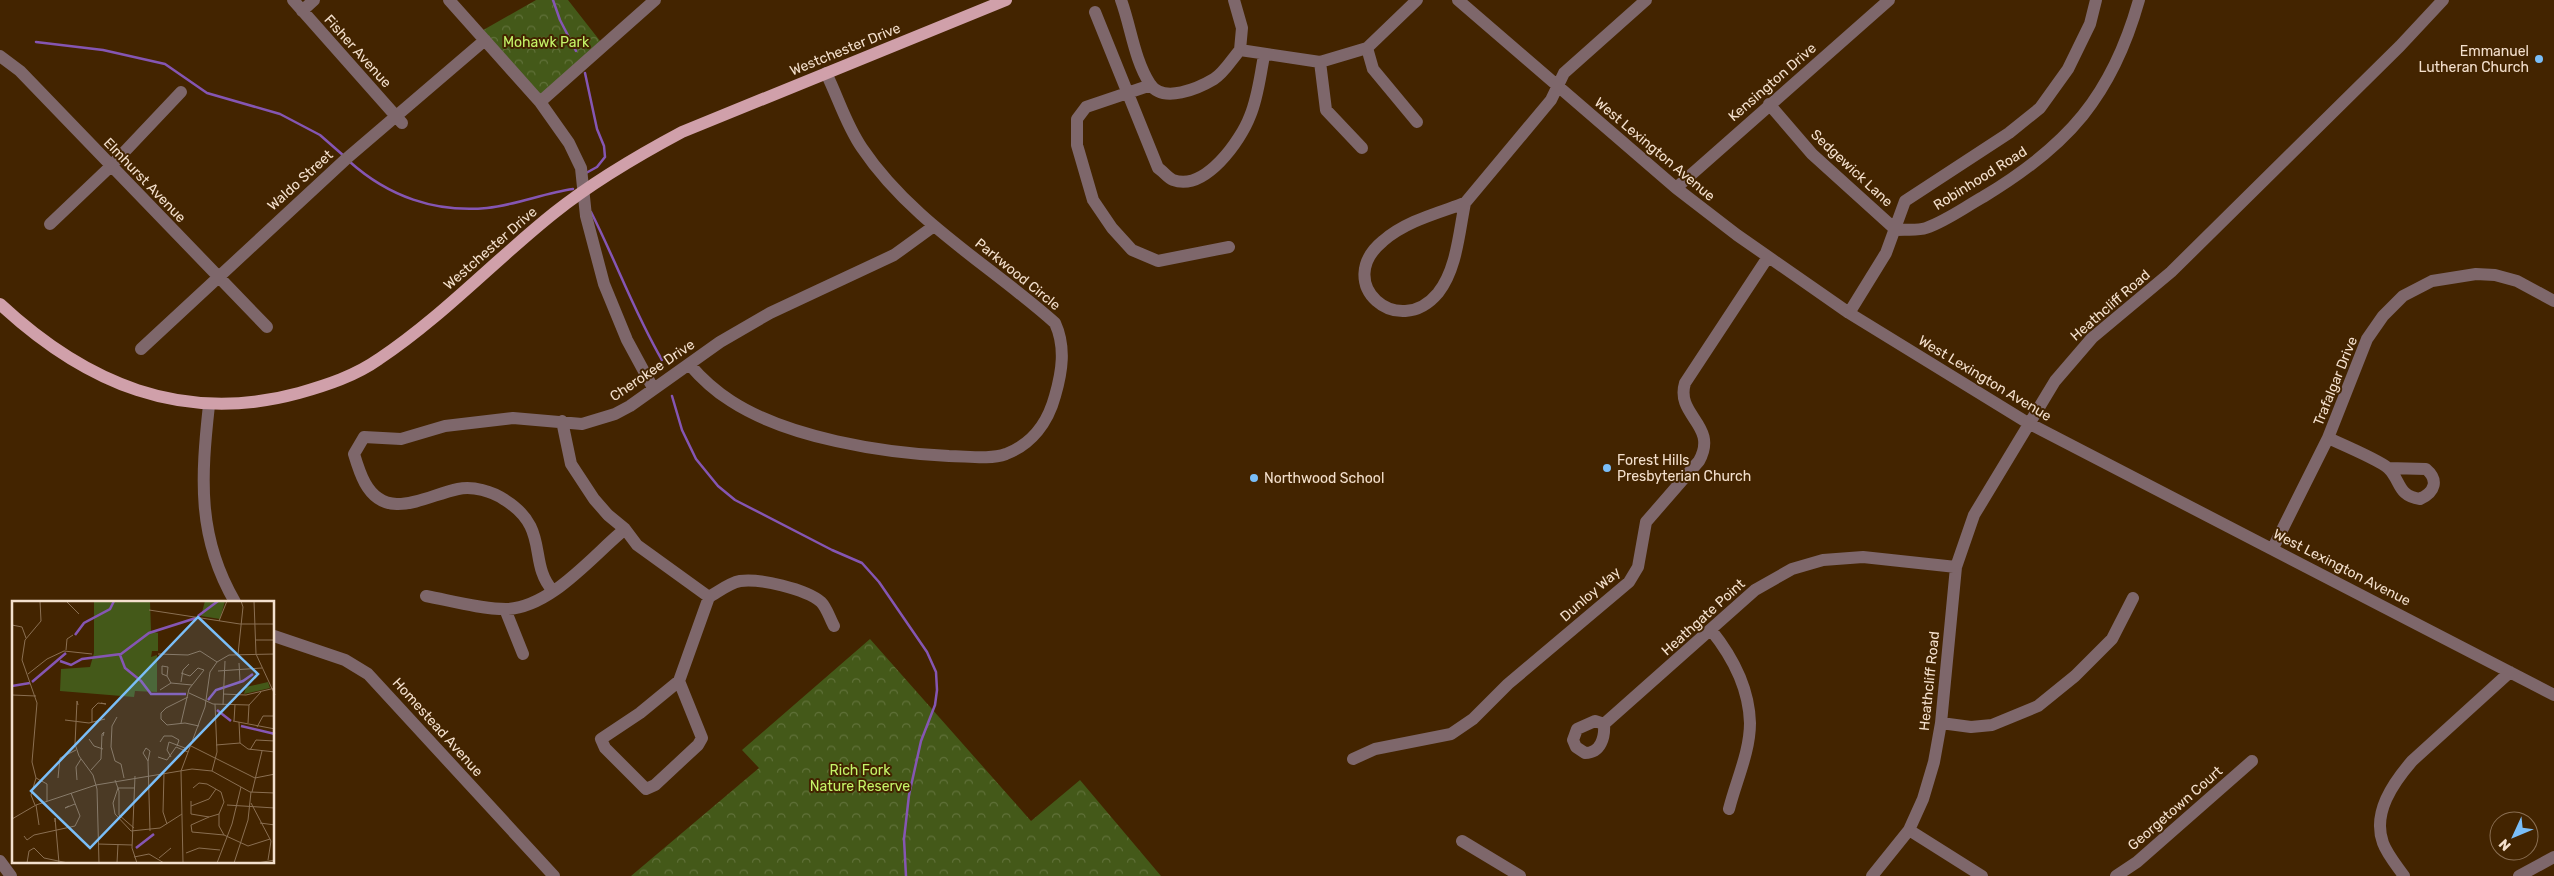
<svg xmlns="http://www.w3.org/2000/svg" width="2554" height="876" viewBox="0 0 2554 876" font-family="Rubik,sans-serif">
	<defs>
		<pattern id="forest-crowns" width="20" height="18" patternUnits="userSpaceOnUse" patternTransform="scale(1.25)"><rect width="20" height="18" fill="#445919"/><path d="M2 6a3 3 0 1 1 6 0M12 15a3 3 0 1 1 6 0" fill="none" stroke="#607139"/></pattern>
	</defs>
	<rect width="100%" height="100%" fill="#432400"/>
	<path fill="url(#forest-crowns)" d="M 536,0 L 568,0 L 604,46 L 540,102 L 478,33 Z
		M 870,639 L 1031,821 L 1080,780 L 1161,876 L 631,876 L 759,768 L 742,750 Z"/>
	<g fill="none" stroke-linecap="round" stroke-linejoin="round">
		<path stroke="#8556b3" stroke-width="2.5" d="M 553,0 L 560,20 L 576,51
			M 36,42 L 103,50 L 165,64 L 207,93 L 280,114 L 320,135 L 344,156
			M 585,73 L 597,129 L 604,146 L 605,157 L 597,167 L 586,173
			M 350,162 C 388,196 435,213 487,208 C 516,205 544,193 573,189
			M 591,212 C 616,261 634,312 662,360
			M 672,396 L 682,430 L 696,459 L 718,486 L 735,500 L 832,550 L 862,563 L 879,582 L 927,652 L 936,672 L 937,690 L 935,705 L 921,741 L 909,795 L 904,839 L 906,876"/>
		<path stroke="#7e676b" stroke-width="12" d="M 293,0 L 402,123
			M 449,0 L 540,102 L 569,143 L 581,168 L 586,216 L 604,284 L 627,340 L 653,388
			M 1121,0 C 1131,27 1134,59 1150,84 C 1163,104 1199,88 1214,79 C 1224,73 1232,59 1240,50 L 1320,62 L 1326,110 L 1362,148
			M 1234,0 L 1242,28 L 1240,50
			M 1458,0 L 1676,188 L 1737,235 L 1849,313 L 2028,423 L 2554,695
			M 302,11 L 314,0
			M 1095,12 L 1158,168 C 1163,171 1168,178 1173,180 C 1205,192 1241,140 1250,116 C 1258,97 1260,76 1264,56
			M 1367,48 L 1373,69 L 1417,122
			M 0,56 L 20,71 L 267,327
			M 1320,62 L 1367,48 L 1417,0
			M 1151,85 L 1086,107 L 1077,119 L 1077,145 L 1093,200 L 1112,228 L 1132,250 L 1158,261 L 1229,247
			M 540,102 L 655,0
			M 1769,104 L 1812,154 L 1896,230
			M 1676,188 L 1889,0
			M 1465,203 C 1459,232 1457,269 1438,293 C 1398,341 1332,283 1383,241 C 1406,221 1438,213 1465,203 Z
			M 1465,203 L 1551,100 L 1564,73 L 1646,0
			M 50,224 L 111,166 L 181,92
			M 1896,230 C 1905,229 1918,231 1926,228 C 1946,221 1965,207 1983,197 C 2068,146 2112,96 2139,0
			M 1849,313 L 1886,253 L 1905,201 L 2009,133 L 2040,108 L 2068,69 L 2090,24 L 2096,0
			M 141,349 L 346,159 L 485,40
			M 689,364 C 701,378 715,391 731,401 C 788,438 883,453 949,456 C 967,456 989,460 1006,454 C 1032,444 1048,422 1055,396 C 1062,372 1066,347 1055,323 C 990,265 911,221 862,148 C 846,125 838,97 826,73
			M 209,405 C 201,478 197,537 235,602
			M 562,421 L 571,464 L 594,499 L 608,515 L 625,529 L 637,545 L 709,597
			M 2328,438 C 2341,444 2379,460 2388,468 C 2401,480 2397,496 2420,499 C 2435,492 2439,480 2426,469 L 2388,468
			M 2273,548 L 2328,438 L 2367,339 L 2383,316 L 2403,296 L 2432,281 L 2476,274 L 2495,275 L 2517,281 L 2554,301
			M 553,591 C 527,562 551,529 505,500 C 492,491 473,486 458,489 C 427,495 387,523 365,483 C 360,474 357,464 354,454 L 364,437 L 401,439 L 445,426 L 513,418 L 582,424 L 615,414 L 630,406 L 720,342 L 770,313 L 894,255 L 934,226
			M 426,596 C 452,601 480,609 506,609 C 551,608 593,555 625,529
			M 505,609 L 523,654
			M 1711,630 C 1732,656 1749,688 1750,723 C 1750,752 1736,781 1729,809
			M 274,636 L 345,660 L 368,674 L 554,876
			M 679,681 L 702,738 L 698,745 L 655,785 L 646,789 L 605,748 L 601,739 L 640,713 L 679,681 L 709,597 C 718,592 729,583 740,581 C 759,578 806,589 821,602 C 827,608 830,619 834,626
			M 1941,723 L 1971,727 L 1992,725 L 2038,706 L 2075,676 L 2112,639 L 2133,598
			M 1604,724 L 1595,721 L 1577,729 L 1573,740 L 1576,747 L 1585,753 C 1601,753 1605,737 1604,724 L 1755,590 L 1792,569 L 1823,560 L 1863,557 L 1956,567
			M 1353,759 L 1375,749 L 1451,734 L 1473,719 L 1508,684 L 1629,582 L 1638,567 L 1646,522 L 1699,461 C 1719,425 1675,416 1685,383 L 1768,257
			M 1909,830 L 1982,876
			M 1462,841 L 1520,876
			M 0,861 L 11,876
			M 1872,876 L 1909,830 L 1923,799 L 1934,762 L 1941,723 L 1956,567 L 1974,515 L 2055,381 L 2092,338 L 2171,272 L 2400,46 L 2443,0
			M 2116,876 L 2137,862 L 2252,761
			M 2404,876 C 2397,866 2387,854 2383,843 C 2372,813 2393,783 2412,761 L 2510,672
			M 2519,876 L 2554,857"/>
		<path stroke="#d0a0aa" stroke-width="12" d="M 0,304 C 85,383 182,425 299,393 C 327,385 355,376 379,359 C 442,317 495,260 554,213 C 594,181 637,156 682,132 L 1006,0"/>
	</g>
	<g fill="#7abef8" stroke="#432400" stroke-width="2">
		<circle cx="2539" cy="59" r="5"/>
		<circle cx="1607" cy="468" r="5"/>
		<circle cx="1254" cy="478" r="5"/>
	</g>
	<g text-anchor="middle" stroke-width="4" stroke-linejoin="round" paint-order="stroke">
		<g font-size="14" fill="#c5f468" stroke="#432400">
			<text x="546" y="47">Mohawk Park</text>
			<text x="860" y="775">Rich Fork<tspan x="860" dy="16">Nature Reserve</tspan></text>
		</g>
		<g font-size="14" fill="#f4e0cd" stroke="#432400">
			<text transform="translate(845 49) rotate(-22)" y="5">Westchester Drive</text>
			<text transform="translate(358 51) rotate(48)" y="5">Fisher Avenue</text>
			<text transform="translate(1772 82) rotate(-41)" y="5">Kensington Drive</text>
			<text transform="translate(1655 149) rotate(40)" y="5">West Lexington Avenue</text>
			<text transform="translate(1852 168) rotate(43)" y="5">Sedgewick Lane</text>
			<text transform="translate(1980 178) rotate(-32)" y="5">Robinhood Road</text>
			<text transform="translate(145 180) rotate(46)" y="5">Elmhurst Avenue</text>
			<text transform="translate(300 180) rotate(-42)" y="5">Waldo Street</text>
			<text transform="translate(490 248) rotate(-41)" y="5">Westchester Drive</text>
			<text transform="translate(1018 274) rotate(39)" y="5">Parkwood Circle</text>
			<text transform="translate(2110 305) rotate(-41)" y="5">Heathcliff Road</text>
			<text transform="translate(652 370) rotate(-34)" y="5">Cherokee Drive</text>
			<text transform="translate(1985 378) rotate(31)" y="5">West Lexington Avenue</text>
			<text transform="translate(2335 381) rotate(-68)" y="5">Trafalgar Drive</text>
			<text transform="translate(2342 567) rotate(27)" y="5">West Lexington Avenue</text>
			<text transform="translate(1590 594) rotate(-41)" y="5">Dunloy Way</text>
			<text transform="translate(1703 617) rotate(-42)" y="5">Heathgate Point</text>
			<text transform="translate(1929 681) rotate(-84)" y="5">Heathcliff Road</text>
			<text transform="translate(438 727) rotate(48)" y="5">Homestead Avenue</text>
			<text transform="translate(2175 808) rotate(-41)" y="5">Georgetown Court</text>
		</g>
		<g font-size="14" fill="#f4e0cd" stroke="#432400" text-anchor="start">
			<text x="2529" y="56" text-anchor="end">Emmanuel<tspan x="2529" dy="16">Lutheran Church</tspan></text>
			<text x="1617" y="465">Forest Hills<tspan x="1617" dy="16">Presbyterian Church</tspan></text>
			<text x="1264" y="483">Northwood School</text>
		</g>
	</g>
	<g transform="translate(12 601)">
		<rect width="262" height="262" fill="#432400"/>
		<path d="M 82,0 L 138,0 L 139,30 L 146,32 L 146,50 L 140,50 L 139,56 L 145,54 L 145,91 L 123,90 L 122,96 L 48,90 L 49,68 L 78,66 L 82,52 ZM 193,0 L 213,0 L 208,18 L 189,15 Z" fill="#445919"/>
		<path d="M 256,81 L 258,87 L 232,93 L 234,86 Z" fill="#445919"/>
		<path fill="none" stroke="#8556b3" stroke-width="2.5" d="M 186,15 L 206,0M 63,34 L 72,22 L 98,8 L 102,0M 108,54 L 113,67 L 129,80 L 139,93 L 174,93M 48,60 L 59,64 L 70,58 L 109,53 L 137,32 L 184,17M 20,81 L 54,52M 0,85 L 18,82M 196,99 L 204,89 L 231,80 L 241,73M 205,109 L 219,120M 229,125 L 263,133M 124,247 L 142,233"/>
		<path fill="none" stroke="#8a6f52" stroke-width="1" d="M 54,0 L 67,13M 242,0 L 244,53 L 263,94M 137,9 L 228,23 L 263,23M 207,20 L 215,0M 0,24 L 10,26 L 14,37M 243,39 L 263,39M 54,49 L 55,38 L 61,34M 146,53 L 176,54 L 188,50 L 205,61M 226,53 L 231,6 L 229,0M 227,62 L 228,80M 206,70 L 250,67M 16,73 L 35,58 L 52,50 L 80,53M 169,81 L 171,69 L 177,63M 159,82 L 180,84M 148,89 L 159,82 L 155,75 L 156,66 L 150,65 L 150,73 L 155,75M 177,92 L 201,103 L 237,104 L 249,91M 211,93 L 234,94 L 263,87M 0,94 L 24,95M 176,96 L 154,107 L 149,112 L 149,118 L 155,124 L 173,122 L 187,125M 66,104 L 65,100 L 63,143 L 67,155 L 81,174 L 85,188 L 87,262M 211,104 L 213,60M 105,116 L 100,125 L 99,146 L 103,160 L 109,163 L 112,177M 53,119 L 77,122 L 93,118M 221,120 L 263,128M 222,120 L 223,104M 80,121 L 80,108 L 86,102 L 94,103 L 89,102M 227,121 L 228,142M 169,122 L 177,88 L 192,69 L 186,67 L 178,75 L 169,72M 236,122 L 237,104M 245,126 L 251,115 L 263,115M 77,138 L 82,145 L 91,148M 148,141 L 152,135 L 160,135 L 167,139 L 165,145M 204,144 L 228,142 L 236,148 L 263,151M 179,145 L 243,177 L 263,173M 134,147 L 138,150 L 136,160 L 131,152 ZM 238,149 L 244,139 L 263,140M 146,156 L 155,159 L 164,146 L 176,151M 159,156 L 155,149 L 157,141 L 173,147M 136,160 L 138,230M 79,169 L 89,158 L 90,133 L 92,131 L 91,135M 200,170 L 205,151 L 203,103M 152,172 L 151,211 L 155,223M 123,175 L 120,247 L 125,262M 24,177 L 35,183 L 35,200M 46,177 L 48,157 L 64,149M 65,179 L 64,166 L 69,158M 103,179 L 107,190 L 107,214 L 122,227M 106,187 L 101,202 L 103,213 L 119,230 L 148,227 L 170,213M 106,187 L 123,187M 240,191 L 250,150M 179,200 L 179,213 L 197,216 L 207,213 L 212,201 L 209,191 L 195,183 L 187,182 L 181,187M 239,202 L 259,240 L 256,259M 23,204 L 19,194 L 24,177 L 20,161 L 25,102 L 10,59 L 13,39 L 29,20 L 28,0M 24,204 L 27,224M 215,204 L 263,207M 57,205 L 53,207 L 63,203M 179,205 L 197,198 L 204,188M 207,213 L 207,225 L 212,234M 197,216 L 179,224 L 180,231 L 212,234 L 236,245 L 258,238M 0,218 L 24,204 L 84,184 L 180,168 L 200,170 L 238,191 L 263,192M 43,221 L 43,217 L 47,262M 248,222 L 263,224M 12,235 L 15,239 L 22,234 L 63,225 L 68,215 L 59,192M 86,243 L 120,244M 174,252 L 187,247 L 208,249M 122,256 L 137,253 L 152,262M 147,257 L 159,247M 15,262 L 17,250 L 22,247 L 32,257 L 56,262M 105,262 L 106,243M 171,262 L 169,170 L 193,106 L 198,71 L 205,61 L 217,54 L 263,53M 205,262 L 220,223 L 229,186M 222,262 L 236,219 L 239,191M 245,262 L 263,259"/>
		<path fill="#7abef8" fill-opacity="0.15" stroke="#7abef8" stroke-width="2.5" d="M 186,16 L 246,73 L 78,247 L 19,190 Z"/>
		<rect width="262" height="262" fill="none" stroke="#f4e0cd" stroke-width="2.5"/>
	</g>
	<g transform="translate(2514 836) rotate(226)"><circle r="24" fill="#432400" stroke="#8a6f52"/>
	<path d="M0-4L9 19L0 12L-9 19Z" fill="#7abef8"/>
	<text y="-8" font-size="14" font-weight="bold" text-anchor="middle" fill="#f4e0cd">N</text>
	</g>
</svg>
